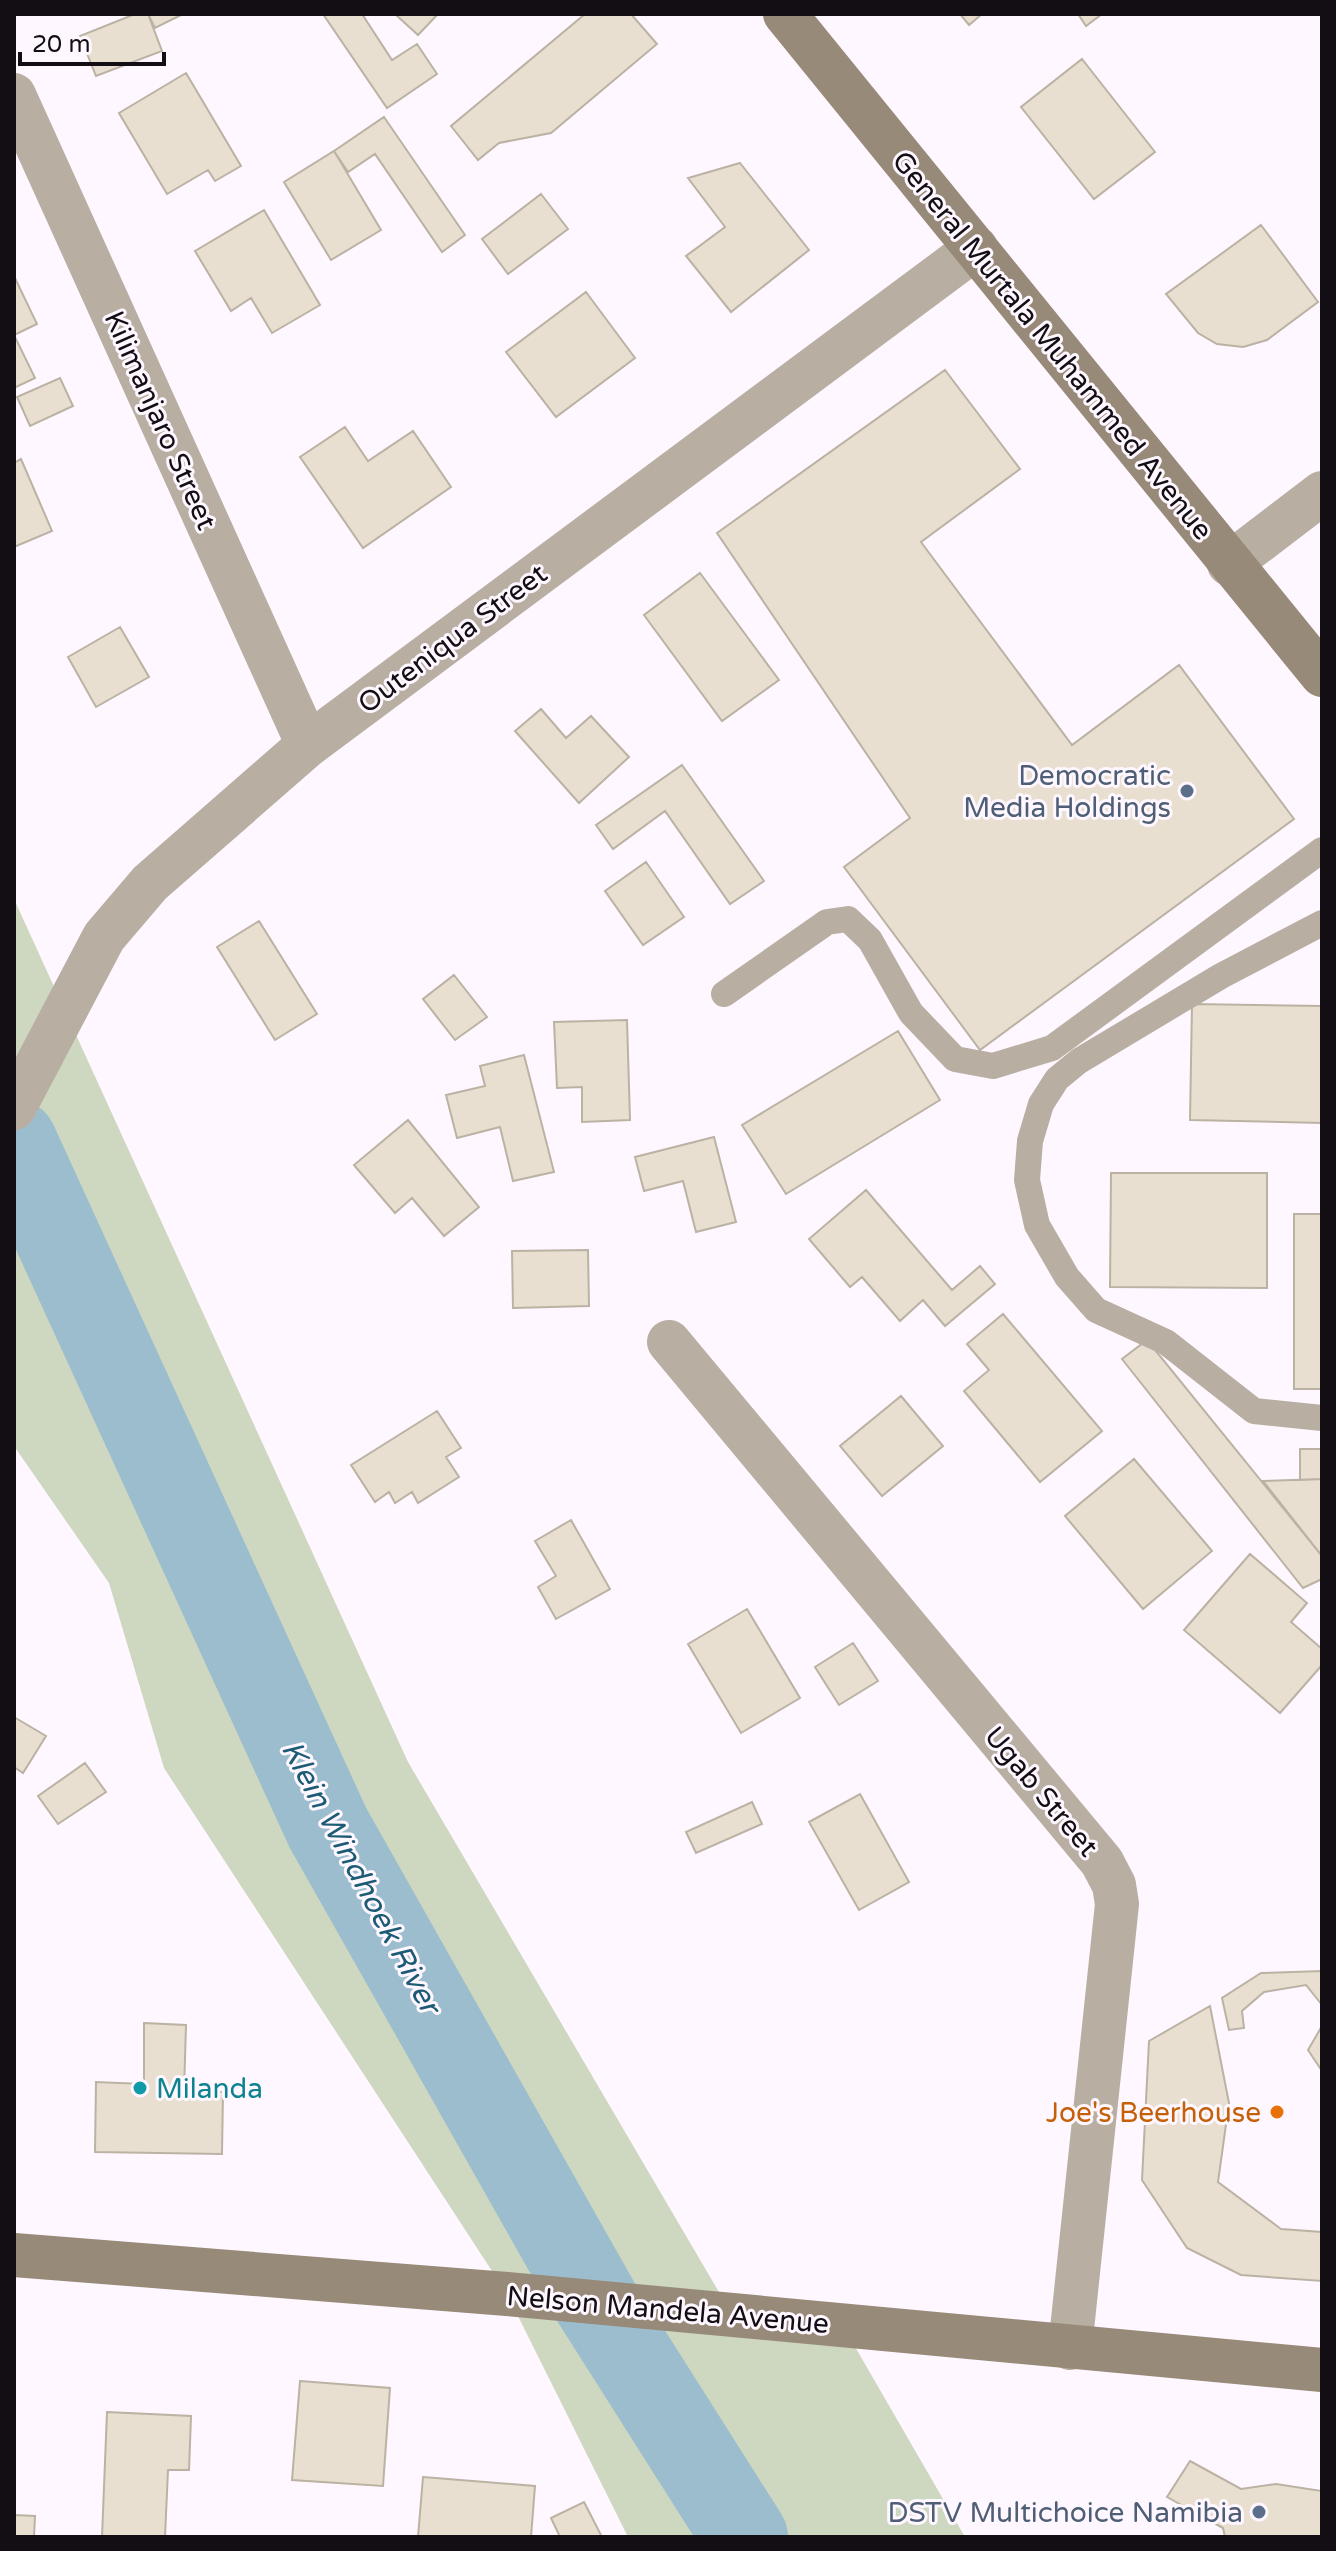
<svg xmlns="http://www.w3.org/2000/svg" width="1336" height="2551" viewBox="0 0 1336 2551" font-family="'Varela Round',sans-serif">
	<rect width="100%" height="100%" fill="#fef7ff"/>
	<path fill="#ced7c0" d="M 14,899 L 408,1762 L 733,2316 L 843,2326 L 965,2537 L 628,2537 L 507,2294 L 164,1768 L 109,1583 L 14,1446 Z"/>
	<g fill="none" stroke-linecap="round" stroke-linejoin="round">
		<path stroke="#9bbdce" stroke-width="86" d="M 14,1142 L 328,1828 L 596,2302 L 745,2537"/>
	</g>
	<path fill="#e9dfd0" stroke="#bbb2a3" stroke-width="2" d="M 135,14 L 148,14 L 162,51 L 96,76 L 80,36 Z
		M 148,14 L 183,14 L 155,28 Z
		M 323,14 L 362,14 L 392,60 L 417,44 L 437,74 L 387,108 Z
		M 395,14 L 438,14 L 418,35 Z
		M 585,14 L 631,14 L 657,44 L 551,133 L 499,143 L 478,160 L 451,126 Z
		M 960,14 L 982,14 L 969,25 Z
		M 1078,14 L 1102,14 L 1086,26 Z
		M 1082,59 L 1155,152 L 1094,199 L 1021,107 Z
		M 186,73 L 241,166 L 215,181 L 208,170 L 167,194 L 119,113 Z
		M 384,117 L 465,235 L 442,252 L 375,154 L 348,172 L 334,151 Z
		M 334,151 L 381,230 L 331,260 L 284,182 Z
		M 740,163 L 809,250 L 731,312 L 686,256 L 725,227 L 688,178 Z
		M 541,194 L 568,229 L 508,274 L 482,239 Z
		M 264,210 L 320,305 L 272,333 L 251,298 L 231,311 L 195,251 Z
		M 1261,225 L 1318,302 L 1267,340 L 1243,347 L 1217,344 L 1198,333 L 1166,294 Z
		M 14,276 L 37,324 L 14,335 L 35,378 L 14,388 Z
		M 586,292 L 635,358 L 556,417 L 506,352 Z
		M 945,370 L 1020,469 L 921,542 L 1072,745 L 1179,665 L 1294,819 L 980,1050 L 844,867 L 910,818 L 717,533 Z
		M 60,378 L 73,406 L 30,426 L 17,397 Z
		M 345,427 L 368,461 L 413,431 L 451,487 L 363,548 L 300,457 Z
		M 21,459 L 52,531 L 14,547 L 14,463 Z
		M 700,573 L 779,680 L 722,721 L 644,615 Z
		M 120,627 L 149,677 L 96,707 L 68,657 Z
		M 541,709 L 566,738 L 591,716 L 629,757 L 579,803 L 515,731 Z
		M 682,765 L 764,881 L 730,904 L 665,811 L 613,849 L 596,825 Z
		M 646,862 L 684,917 L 643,945 L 605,891 Z
		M 259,921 L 317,1014 L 275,1040 L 217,947 Z
		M 454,975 L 487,1017 L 455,1040 L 423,999 Z
		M 1192,1004 L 1322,1006 L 1322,1123 L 1190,1120 Z
		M 627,1020 L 630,1120 L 582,1122 L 582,1087 L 557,1088 L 554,1022 Z
		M 898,1031 L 940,1100 L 786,1194 L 742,1125 Z
		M 524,1055 L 554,1172 L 513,1181 L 500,1127 L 457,1138 L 446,1095 L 485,1086 L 480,1066 Z
		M 408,1120 L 479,1207 L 444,1236 L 412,1198 L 395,1213 L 354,1165 Z
		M 714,1137 L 736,1222 L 696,1232 L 683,1181 L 644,1191 L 635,1157 Z
		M 1111,1173 L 1267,1173 L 1267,1288 L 1110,1287 Z
		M 866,1190 L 952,1290 L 980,1266 L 995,1284 L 945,1326 L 923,1300 L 900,1321 L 862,1277 L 850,1287 L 809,1239 Z
		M 1294,1214 L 1322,1214 L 1322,1389 L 1294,1389 Z
		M 588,1250 L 589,1306 L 513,1308 L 512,1251 Z
		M 1003,1314 L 1102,1431 L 1040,1482 L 964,1391 L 989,1370 L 967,1344 Z
		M 1147,1340 L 1322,1556 L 1322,1579 L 1303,1588 L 1122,1359 Z
		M 901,1396 L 943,1446 L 882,1496 L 840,1446 Z
		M 437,1411 L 461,1448 L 446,1457 L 459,1477 L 418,1503 L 412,1492 L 395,1503 L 389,1492 L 375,1502 L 351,1465 Z
		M 1300,1449 L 1322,1449 L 1322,1479 L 1300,1480 Z
		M 1134,1459 L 1212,1551 L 1143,1609 L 1065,1516 Z
		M 1322,1479 L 1322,1556 L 1263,1481 Z
		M 571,1520 L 610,1589 L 556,1619 L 538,1587 L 556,1576 L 535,1541 Z
		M 1250,1554 L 1307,1603 L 1291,1622 L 1322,1649 L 1322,1665 L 1280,1713 L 1184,1630 Z
		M 747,1609 L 800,1698 L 741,1733 L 688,1644 Z
		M 853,1643 L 878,1681 L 839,1705 L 815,1667 Z
		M 14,1717 L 46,1736 L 23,1773 L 14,1767 Z
		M 85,1763 L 106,1792 L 58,1824 L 38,1796 Z
		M 860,1794 L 909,1882 L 859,1910 L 809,1822 Z
		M 752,1802 L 762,1824 L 696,1853 L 686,1832 Z
		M 1322,1971 L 1322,2005 L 1306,1985 L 1264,1992 L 1242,2011 L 1244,2028 L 1229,2030 L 1222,1998 L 1261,1973 Z
		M 1210,2006 L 1229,2103 L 1218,2182 L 1281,2229 L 1322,2232 L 1322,2281 L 1241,2275 L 1187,2248 L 1142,2180 L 1149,2041 Z
		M 144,2023 L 186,2025 L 184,2092 L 223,2092 L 222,2154 L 95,2152 L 96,2082 L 144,2084 Z
		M 1322,2026 L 1322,2064 L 1320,2068 L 1308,2050 Z
		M 300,2381 L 390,2388 L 383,2486 L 292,2480 Z
		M 107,2412 L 191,2416 L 189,2470 L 168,2470 L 165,2537 L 102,2537 Z
		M 1190,2461 L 1241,2489 L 1276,2484 L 1322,2491 L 1322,2537 L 1225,2537 L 1223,2528 L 1167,2497 Z
		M 423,2477 L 535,2486 L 531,2537 L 418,2537 Z
		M 584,2502 L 602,2537 L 560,2537 L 551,2518 Z
		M 14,2515 L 35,2516 L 34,2537 L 14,2537 Z"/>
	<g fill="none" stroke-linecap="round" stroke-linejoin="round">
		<path stroke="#b8aea2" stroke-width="26" d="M 1322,923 L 1221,976 L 1079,1061 L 1057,1079 L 1041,1104 L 1030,1141 L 1027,1180 L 1037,1225 L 1067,1277 L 1096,1310 L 1166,1342 L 1254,1411 L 1322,1418
			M 724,994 L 827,922 L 848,919 L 870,940 L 911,1013 L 955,1059 L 993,1066 L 1052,1048 L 1322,850"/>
		<path stroke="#b8aea2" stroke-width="44" d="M 14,95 L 308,745
			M 1229,564 L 1322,493
			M 14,1108 L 104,937 L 150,883 L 308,745 L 976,248
			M 669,1342 L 1102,1862 L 1114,1885 L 1117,1904 L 1070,2348"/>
		<path stroke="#988a79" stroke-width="44" d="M 785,14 L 1322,675
			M 14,2255 L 507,2294 L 1322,2370"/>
	</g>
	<g fill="#5c6f8a" stroke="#fef7ff" stroke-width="3">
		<circle cx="1187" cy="791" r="8"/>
		<circle cx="1259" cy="2512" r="8"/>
	</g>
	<circle fill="#0f9aa8" stroke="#fef7ff" stroke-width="3" cx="140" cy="2088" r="8"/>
	<circle fill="#e8710a" stroke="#fef7ff" stroke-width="3" cx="1277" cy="2112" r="8"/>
	<g text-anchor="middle" stroke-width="6" stroke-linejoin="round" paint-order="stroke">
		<g font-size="28" fill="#130e13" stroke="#fef7ff">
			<text transform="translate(1053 345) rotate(51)" y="10">General Murtala Muhammed Avenue</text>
			<text transform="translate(161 420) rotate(66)" y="10">Kilimanjaro Street</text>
			<text transform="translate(452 638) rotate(-37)" y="10">Outeniqua Street</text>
			<text transform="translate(1042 1791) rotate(50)" y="10">Ugab Street</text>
			<text transform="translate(668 2309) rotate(5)" y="10">Nelson Mandela Avenue</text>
		</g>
		<g font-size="28" fill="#4e5e75" stroke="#fef7ff" text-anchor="end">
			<text x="1171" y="785">Democratic<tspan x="1171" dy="32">Media Holdings</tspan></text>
			<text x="1243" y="2522">DSTV Multichoice Namibia</text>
		</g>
		<g font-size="28" fill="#0d838f" stroke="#fef7ff" text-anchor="start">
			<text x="156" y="2098">Milanda</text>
		</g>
		<g font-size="28" fill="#c56008" stroke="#fef7ff" text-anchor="end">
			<text x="1261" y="2122">Joe's Beerhouse</text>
		</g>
		<g font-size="30" font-style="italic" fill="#1c5b74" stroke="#fef7ff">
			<text transform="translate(361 1877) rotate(62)" y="10">Klein Windhoek River</text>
		</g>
	</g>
	<rect width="1336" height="2551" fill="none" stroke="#130e13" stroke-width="32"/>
	<path d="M20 52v12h144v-12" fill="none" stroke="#130e13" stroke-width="4"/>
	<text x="32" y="52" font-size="24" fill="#130e13" stroke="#fef7ff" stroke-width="6" paint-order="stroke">20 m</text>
</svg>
